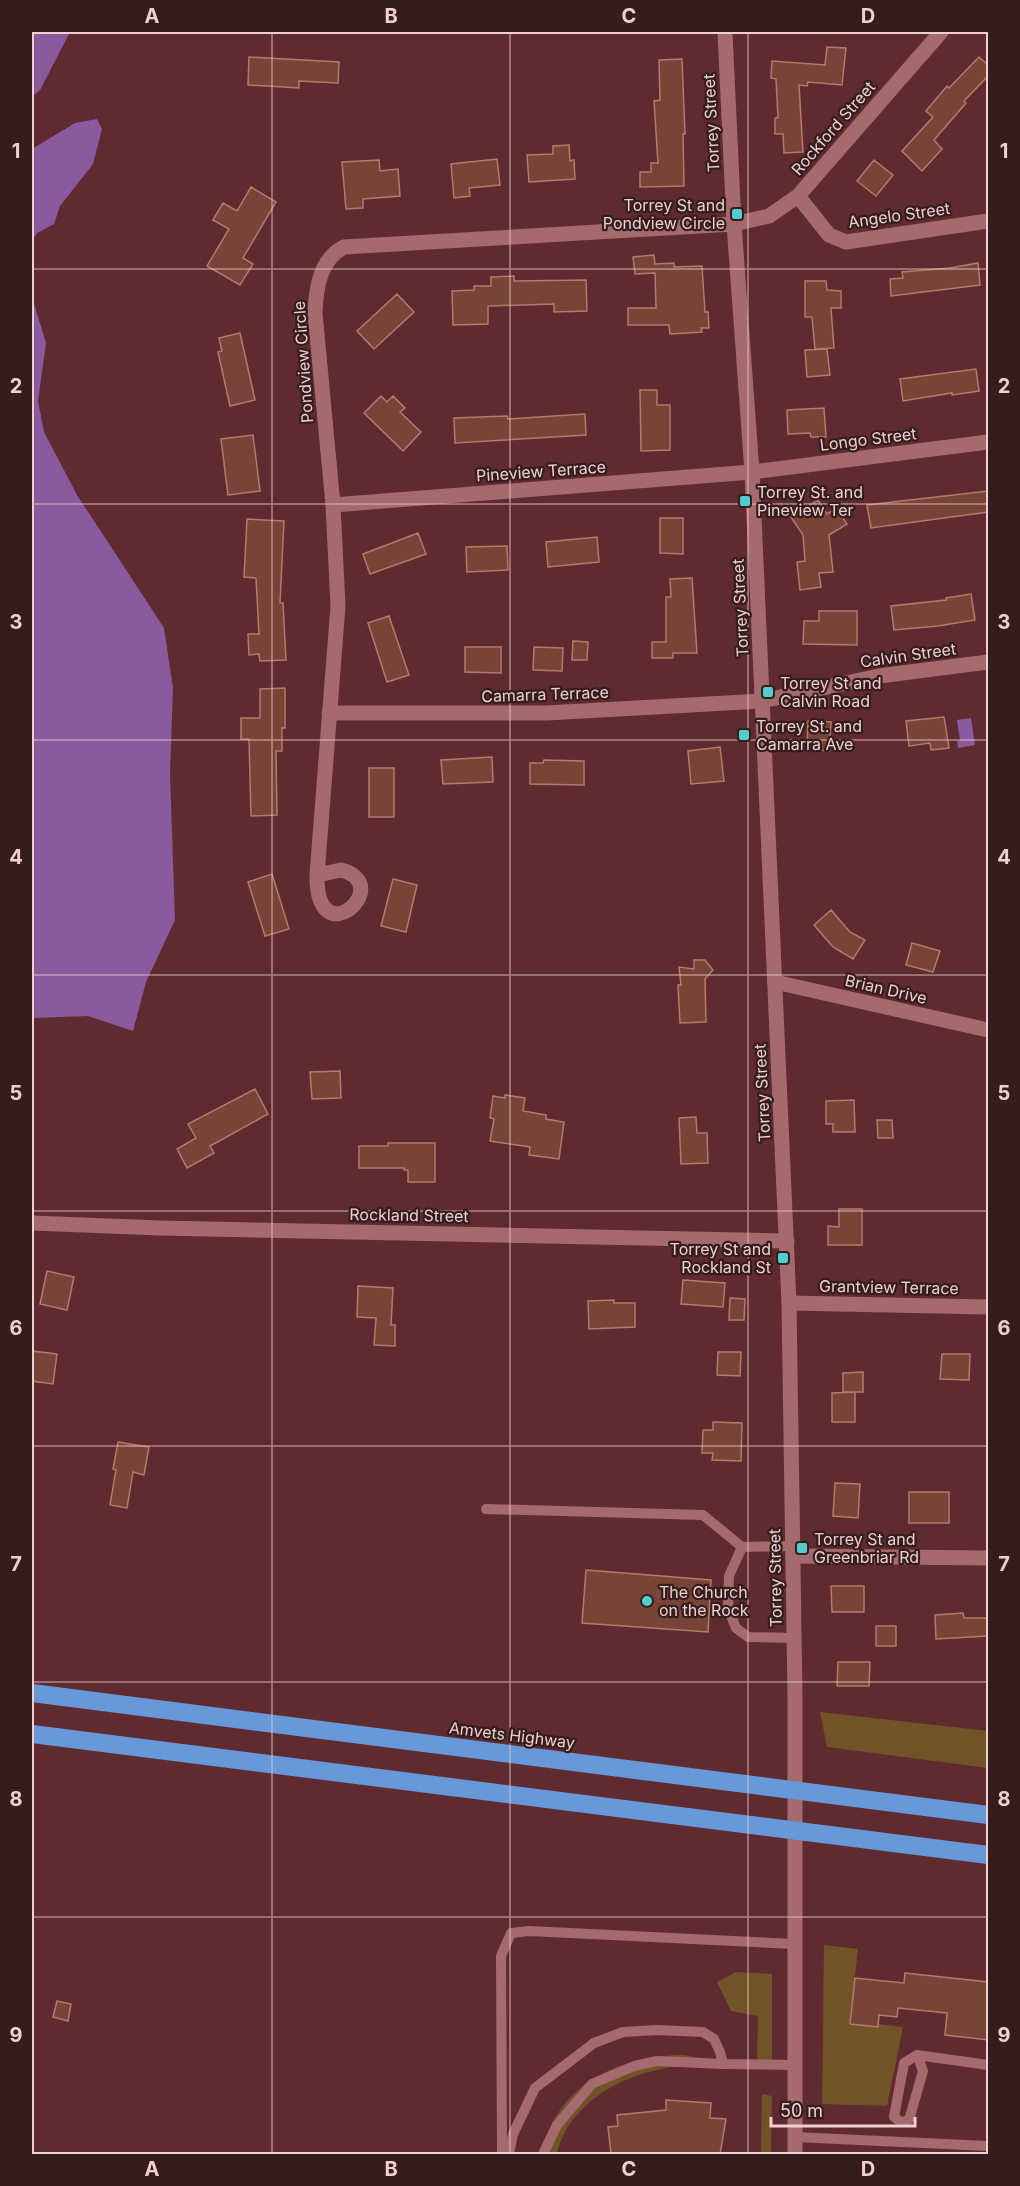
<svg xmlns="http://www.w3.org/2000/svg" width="1020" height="2186" viewBox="0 0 1020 2186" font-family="Inter,sans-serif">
	<rect width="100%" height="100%" fill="#5f2b30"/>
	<path fill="#705327" d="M 820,1712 L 988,1731 L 988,1768 L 827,1747 Z
		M 824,1945 L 858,1949 L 850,2024 L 877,2027 L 878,2024 L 903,2027 L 887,2106 L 822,2104 Z
		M 736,1972 L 772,1974 L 772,2066 L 757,2059 L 758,2016 L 731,2011 L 717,1982 Z
		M 683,2055 L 707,2059 C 688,2065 672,2066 653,2071 C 620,2079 589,2096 569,2125 C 563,2133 560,2145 556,2154 L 540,2154 C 545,2142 549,2127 556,2116 C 584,2072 633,2056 683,2055 Z
		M 762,2094 L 772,2096 L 771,2154 L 761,2154 Z"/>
	<path fill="#8a5a9f" d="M 32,32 L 70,32 L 40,90 L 32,97 Z
		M 97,119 L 102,129 L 93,164 L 60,206 L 54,224 L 37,233 L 32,241 L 32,149 L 75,123 Z
		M 32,297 L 46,343 L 38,401 L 44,432 L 77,495 L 164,628 L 173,688 L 170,774 L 175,920 L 146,982 L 133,1031 L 88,1016 L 32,1018 Z
		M 971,718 L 975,745 L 958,748 L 957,741 L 960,740 L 957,720 Z"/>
	<path fill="#784437" stroke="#b47a6b" stroke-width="1.5" d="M 827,47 L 846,48 L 842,85 L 808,82 L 807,86 L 799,85 L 803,152 L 784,153 L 783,134 L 775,134 L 775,118 L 778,118 L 776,79 L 771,78 L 772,61 L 825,65 Z
		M 249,57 L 339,62 L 338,83 L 299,81 L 299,88 L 248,85 Z
		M 979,57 L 988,65 L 988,76 L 964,101 L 966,103 L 934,140 L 942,149 L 922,171 L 902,151 L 933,117 L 926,111 L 947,86 L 949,88 Z
		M 682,59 L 685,134 L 683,134 L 684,186 L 640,187 L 640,172 L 651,172 L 651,163 L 658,163 L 654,101 L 660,100 L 659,60 Z
		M 569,145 L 570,161 L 574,160 L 575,179 L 529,182 L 527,155 L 553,154 L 553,146 Z
		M 497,159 L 500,185 L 469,188 L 470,196 L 454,198 L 451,164 Z
		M 379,160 L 380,171 L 398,169 L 400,196 L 363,199 L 363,208 L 346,209 L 342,162 Z
		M 874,160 L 893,175 L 876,196 L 857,181 Z
		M 251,187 L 276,202 L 243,258 L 253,264 L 240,285 L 207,266 L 229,229 L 213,220 L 223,203 L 237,211 Z
		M 654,255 L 655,264 L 674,263 L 674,267 L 702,266 L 705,312 L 708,312 L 709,328 L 701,328 L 702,332 L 670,334 L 669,325 L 628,325 L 628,308 L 656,308 L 655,273 L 635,274 L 633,257 Z
		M 978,263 L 980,285 L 891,296 L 890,279 L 903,278 L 902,272 L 950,268 Z
		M 514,276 L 514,281 L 586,280 L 587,311 L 554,312 L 554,304 L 488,306 L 488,324 L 453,325 L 452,291 L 474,290 L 474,286 L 491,286 L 491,277 Z
		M 805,281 L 826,281 L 827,290 L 841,291 L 841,308 L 831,308 L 834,348 L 815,349 L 812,317 L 805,317 Z
		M 397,294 L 414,312 L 374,349 L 357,331 Z
		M 240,333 L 255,400 L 230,406 L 218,352 L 222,351 L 219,338 Z
		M 827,349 L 830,375 L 807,377 L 805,350 Z
		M 976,369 L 979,391 L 952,395 L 952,393 L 903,401 L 900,379 Z
		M 640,390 L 657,390 L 657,405 L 670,405 L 670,450 L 641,451 Z
		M 381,396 L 387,402 L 393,396 L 405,408 L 400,412 L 421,432 L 403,451 L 364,413 Z
		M 824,408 L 826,437 L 811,437 L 810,433 L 788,434 L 787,410 Z
		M 585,414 L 586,435 L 455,443 L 454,418 L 507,416 L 508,419 Z
		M 253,435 L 260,491 L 228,495 L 221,439 Z
		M 988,491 L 988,512 L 871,528 L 867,505 Z
		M 818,500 L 827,514 L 837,508 L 847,524 L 829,535 L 833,572 L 819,573 L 821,587 L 800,590 L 797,562 L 805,561 L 803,535 L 791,517 Z
		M 660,518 L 683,518 L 683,554 L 660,553 Z
		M 247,519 L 284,521 L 280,603 L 283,603 L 286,660 L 260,661 L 259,654 L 249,655 L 248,634 L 259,634 L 256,578 L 244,577 Z
		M 418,533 L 426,554 L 370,574 L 363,554 Z
		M 597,537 L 599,562 L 548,567 L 546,542 Z
		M 507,546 L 508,570 L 467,572 L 466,547 Z
		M 692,578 L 697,653 L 673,653 L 673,658 L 652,658 L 652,642 L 666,642 L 666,597 L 671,597 L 670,579 Z
		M 971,594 L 975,620 L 938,626 L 894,630 L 891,606 L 946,600 L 946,598 Z
		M 819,611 L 857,611 L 857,645 L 803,644 L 804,621 L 819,621 Z
		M 389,616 L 409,675 L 387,682 L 368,623 Z
		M 573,641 L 588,642 L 587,660 L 572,660 Z
		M 465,647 L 501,647 L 501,673 L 465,672 Z
		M 534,647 L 563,648 L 562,671 L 533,670 Z
		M 285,688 L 285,728 L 282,728 L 282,751 L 276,751 L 277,815 L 251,816 L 249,739 L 241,739 L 241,718 L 260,718 L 260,689 Z
		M 944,717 L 949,748 L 931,750 L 930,743 L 909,746 L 906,721 Z
		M 808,721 L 831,722 L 829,751 L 807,749 Z
		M 720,747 L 724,781 L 691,784 L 688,751 Z
		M 492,757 L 493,782 L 443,784 L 441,760 Z
		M 544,760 L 584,761 L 584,785 L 530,784 L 530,763 L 543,763 Z
		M 369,768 L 394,768 L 394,817 L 369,817 Z
		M 272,874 L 289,929 L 265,936 L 248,882 Z
		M 393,879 L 417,885 L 406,932 L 381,926 Z
		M 831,910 L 850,932 L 865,940 L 853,959 L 833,947 L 814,925 Z
		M 912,943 L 940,951 L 933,972 L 906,965 Z
		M 694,960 L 705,960 L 713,970 L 705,979 L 706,1022 L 680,1023 L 678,985 L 681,985 L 679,967 L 694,969 Z
		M 340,1071 L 341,1098 L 312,1099 L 310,1072 Z
		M 255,1089 L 268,1114 L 210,1146 L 214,1153 L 187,1168 L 177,1149 L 196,1138 L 188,1124 Z
		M 505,1095 L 525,1098 L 523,1111 L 546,1115 L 546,1119 L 564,1122 L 559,1159 L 529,1155 L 530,1147 L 490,1141 L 494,1119 L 490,1118 L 493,1096 L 505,1098 Z
		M 854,1100 L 855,1132 L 833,1132 L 833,1124 L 826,1124 L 826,1101 Z
		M 696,1117 L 697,1133 L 707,1133 L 708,1163 L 681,1164 L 679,1118 Z
		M 877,1120 L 892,1120 L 893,1138 L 878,1138 Z
		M 388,1143 L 435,1143 L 435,1182 L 408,1182 L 408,1170 L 404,1170 L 404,1168 L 359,1168 L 359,1146 L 388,1146 Z
		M 839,1209 L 862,1209 L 862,1245 L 828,1245 L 828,1226 L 839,1227 Z
		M 47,1271 L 74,1277 L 67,1310 L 40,1304 Z
		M 683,1280 L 725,1283 L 723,1307 L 681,1304 Z
		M 358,1286 L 393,1288 L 391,1325 L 395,1325 L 395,1346 L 374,1345 L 376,1318 L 357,1317 Z
		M 730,1298 L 745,1299 L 744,1320 L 729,1320 Z
		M 614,1300 L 614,1303 L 635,1303 L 635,1327 L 589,1329 L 588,1301 Z
		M 32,1351 L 57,1354 L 53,1384 L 32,1381 Z
		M 718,1352 L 741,1352 L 740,1376 L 717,1375 Z
		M 942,1354 L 970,1354 L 969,1380 L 940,1379 Z
		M 863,1372 L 863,1392 L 843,1392 L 843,1373 Z
		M 855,1392 L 855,1422 L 832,1422 L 832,1393 Z
		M 713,1422 L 742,1423 L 741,1461 L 712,1460 L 713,1453 L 702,1453 L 703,1430 L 713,1430 Z
		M 118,1442 L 149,1447 L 144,1475 L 133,1472 L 127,1508 L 110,1505 L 116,1470 L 113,1469 Z
		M 835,1483 L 860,1484 L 858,1518 L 833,1516 Z
		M 909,1492 L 949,1492 L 949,1523 L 909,1523 Z
		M 586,1570 L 711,1580 L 708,1632 L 582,1623 Z
		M 831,1586 L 864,1586 L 864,1612 L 832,1612 Z
		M 963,1613 L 964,1618 L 988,1618 L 988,1636 L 936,1639 L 935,1615 Z
		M 876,1626 L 896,1626 L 896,1646 L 876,1646 Z
		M 838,1662 L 870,1662 L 869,1686 L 837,1686 Z
		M 905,1973 L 988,1982 L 988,2040 L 945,2035 L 947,2013 L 898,2008 L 897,2017 L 879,2015 L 878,2027 L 850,2024 L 855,1978 L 904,1983 Z
		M 57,2001 L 71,2004 L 68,2021 L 53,2017 Z
		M 666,2100 L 711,2103 L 710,2118 L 726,2119 L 720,2154 L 611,2154 L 608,2127 L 618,2126 L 617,2115 L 666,2110 Z"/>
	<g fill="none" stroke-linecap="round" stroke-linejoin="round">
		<path stroke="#a56a6e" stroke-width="10" d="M 486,1509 L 703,1515 L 742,1547
			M 793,1546 L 742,1547 L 729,1576 L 728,1608 L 736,1628 L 748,1637 L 794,1638
			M 901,2122 L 894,2117 L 904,2063 L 917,2055 L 988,2065
			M 901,2122 L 909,2120 L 923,2071 L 917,2055
			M 795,2137 L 988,2146
			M 502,2154 L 501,1956 L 511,1933 L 529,1931 L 795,1944
			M 509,2154 L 513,2134 L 535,2088 L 594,2043 L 623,2032 L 657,2030 L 703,2032 L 714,2039 L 720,2052 L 723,2064 L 795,2065
			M 543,2154 L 557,2125 L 592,2084 L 634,2066 L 657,2061 L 723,2064"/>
		<path stroke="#a56a6e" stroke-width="15" d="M 798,196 L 829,235 L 846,242 L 988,221
			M 333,505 L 752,472 L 988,442
			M 329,713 L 547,713 L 762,701 L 879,676 L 988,662
			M 341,870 C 397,884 316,958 317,875 Z
			M 317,875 L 338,606 L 333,505 L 315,313 C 316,288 320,259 344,247 L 734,224 L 769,216 L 798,196 L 941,32
			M 775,982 L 988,1030
			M 32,1223 L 160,1228 L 787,1241
			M 789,1303 L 988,1307
			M 793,1556 L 988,1558"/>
		<path stroke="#a56a6e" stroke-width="15" d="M 725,32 L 734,224 L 752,472 L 789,1303 L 795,1698 L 795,2154"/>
		<path stroke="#6798d8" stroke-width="18" d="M 32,1693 L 988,1815
			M 32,1734 L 988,1855"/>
	</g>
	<path fill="none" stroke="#f0cfd0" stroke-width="1.5" stroke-opacity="0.55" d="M 272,32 L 272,2154M 510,32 L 510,2154M 748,32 L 748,2154M 32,269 L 988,269M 32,504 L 988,504M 32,740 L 988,740M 32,975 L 988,975M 32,1211 L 988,1211M 32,1446 L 988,1446M 32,1682 L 988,1682M 32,1917 L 988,1917"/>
	<g fill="#52cdcd" stroke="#351d1e" stroke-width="2">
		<rect x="731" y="208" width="12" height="12" rx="3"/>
		<rect x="739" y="495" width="12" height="12" rx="3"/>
		<rect x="762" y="686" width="12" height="12" rx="3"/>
		<rect x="738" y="729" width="12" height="12" rx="3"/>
		<rect x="777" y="1252" width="12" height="12" rx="3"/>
		<rect x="796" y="1542" width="12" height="12" rx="3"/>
		<circle cx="647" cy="1601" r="6"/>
	</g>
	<g text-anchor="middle" stroke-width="4.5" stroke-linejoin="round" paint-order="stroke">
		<g font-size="16" fill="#f0cfd0" stroke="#351d1e">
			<text transform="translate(711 123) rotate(-93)" y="6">Torrey Street</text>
			<text transform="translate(833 128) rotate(-49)" y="6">Rockford Street</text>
			<text transform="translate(899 215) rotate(-8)" y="6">Angelo Street</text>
			<text transform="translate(303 362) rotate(-94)" y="6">Pondview Circle</text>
			<text transform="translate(868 439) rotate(-7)" y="6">Longo Street</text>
			<text transform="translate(541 471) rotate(-4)" y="6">Pineview Terrace</text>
			<text transform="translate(740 608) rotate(-93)" y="6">Torrey Street</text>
			<text transform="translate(908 655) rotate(-8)" y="6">Calvin Street</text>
			<text transform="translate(545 694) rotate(-2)" y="6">Camarra Terrace</text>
			<text transform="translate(886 989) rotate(13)" y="6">Brian Drive</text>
			<text transform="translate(762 1093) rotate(-93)" y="6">Torrey Street</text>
			<text transform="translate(409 1215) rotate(1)" y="6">Rockland Street</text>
			<text transform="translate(889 1287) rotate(1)" y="6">Grantview Terrace</text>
			<text transform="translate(775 1578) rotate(-91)" y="6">Torrey Street</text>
			<text transform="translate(512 1735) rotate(7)" y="6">Amvets Highway</text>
		</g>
		<g font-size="16" fill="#f0cfd0" stroke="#351d1e" text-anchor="start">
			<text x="725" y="211" text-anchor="end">Torrey St and<tspan x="725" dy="18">Pondview Circle</tspan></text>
			<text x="757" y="498">Torrey St. and<tspan x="757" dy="18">Pineview Ter</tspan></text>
			<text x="780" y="689">Torrey St and<tspan x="780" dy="18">Calvin Road</tspan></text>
			<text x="756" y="732">Torrey St. and<tspan x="756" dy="18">Camarra Ave</tspan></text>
			<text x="771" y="1255" text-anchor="end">Torrey St and<tspan x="771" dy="18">Rockland St</tspan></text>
			<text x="814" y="1545">Torrey St and<tspan x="814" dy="18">Greenbriar Rd</tspan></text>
			<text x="659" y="1598">The Church<tspan x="659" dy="18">on the Rock</tspan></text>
		</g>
	</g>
	<rect width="1020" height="2186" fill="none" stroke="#351d1e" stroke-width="66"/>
	<path d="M771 2117v9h144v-9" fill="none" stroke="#f0cfd0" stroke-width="3"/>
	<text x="780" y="2117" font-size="18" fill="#f0cfd0" stroke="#351d1e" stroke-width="4.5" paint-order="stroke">50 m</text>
	<rect x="33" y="33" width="954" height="2120" fill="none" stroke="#f0cfd0" stroke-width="2"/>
	<g font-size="20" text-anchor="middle" font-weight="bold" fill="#f0cfd0">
		<text x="152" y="23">A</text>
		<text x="391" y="23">B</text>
		<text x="629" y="23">C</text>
		<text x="868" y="23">D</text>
		<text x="16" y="158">1</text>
		<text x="1004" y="158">1</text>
		<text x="16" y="393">2</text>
		<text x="1004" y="393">2</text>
		<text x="16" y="629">3</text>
		<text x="1004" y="629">3</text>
		<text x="16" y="864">4</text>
		<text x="1004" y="864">4</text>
		<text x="16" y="1100">5</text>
		<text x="1004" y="1100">5</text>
		<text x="16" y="1335">6</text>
		<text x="1004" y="1335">6</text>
		<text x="16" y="1571">7</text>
		<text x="1004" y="1571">7</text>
		<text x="16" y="1806">8</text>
		<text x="1004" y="1806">8</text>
		<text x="16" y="2042">9</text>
		<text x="1004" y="2042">9</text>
		<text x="152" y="2176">A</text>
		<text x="391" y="2176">B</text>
		<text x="629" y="2176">C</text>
		<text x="868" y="2176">D</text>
	</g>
</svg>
